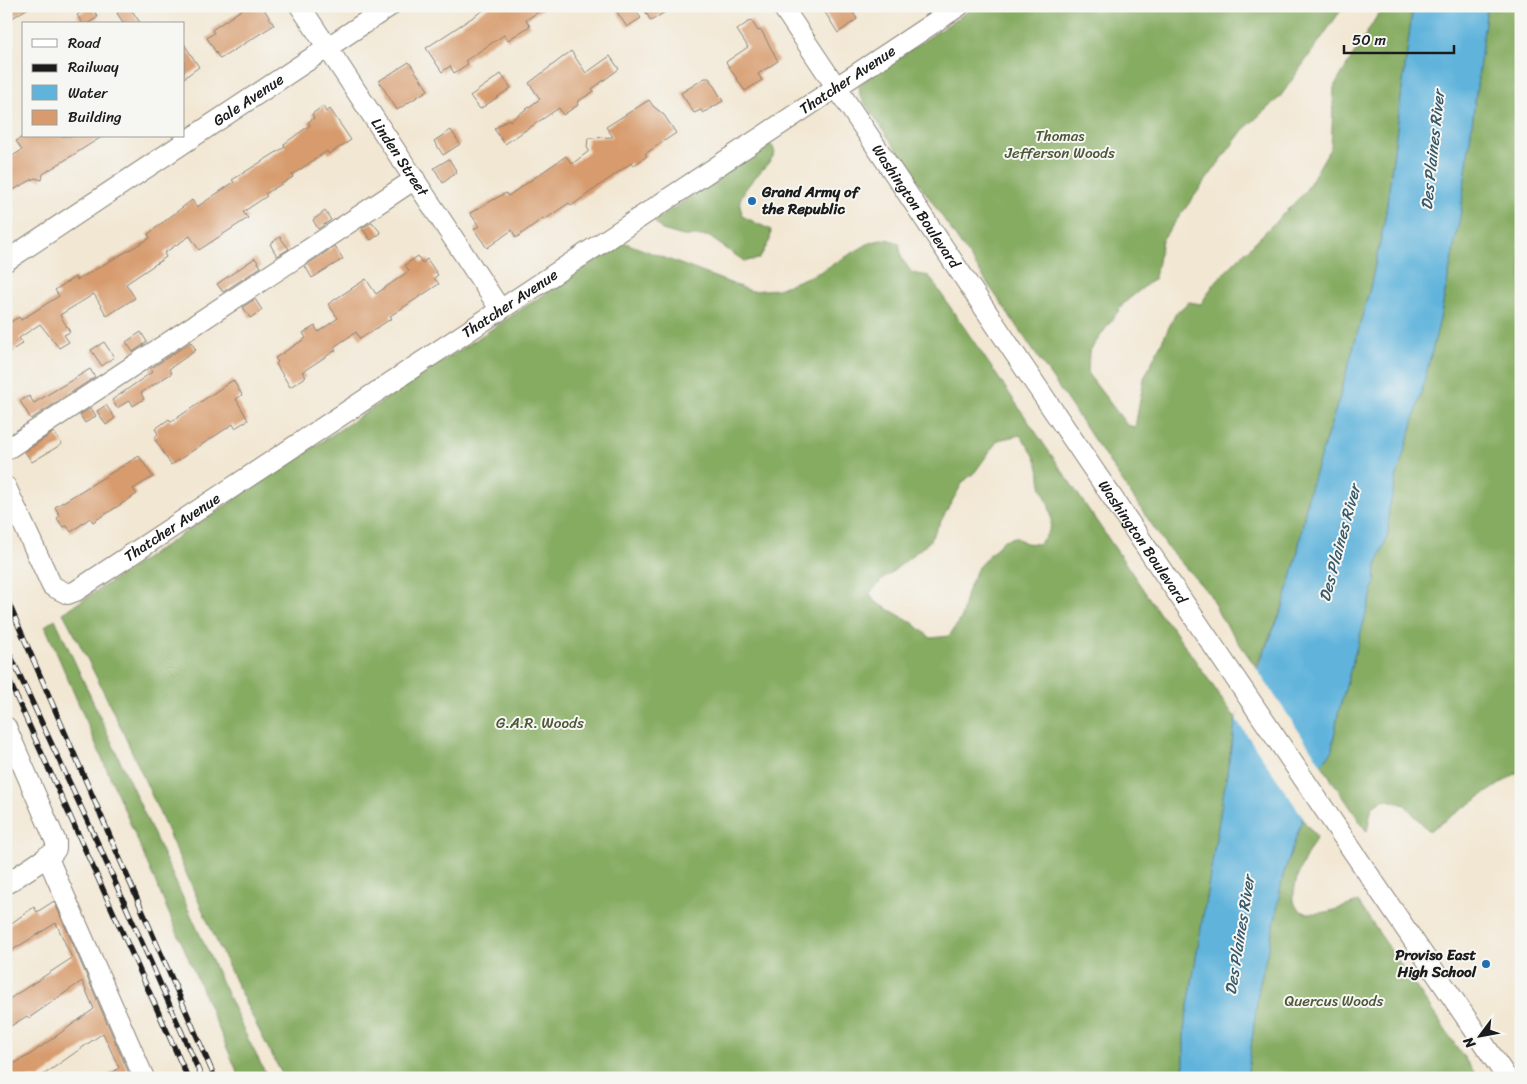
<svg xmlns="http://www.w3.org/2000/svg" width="1527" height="1084" viewBox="0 0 1527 1084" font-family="Sriracha,sans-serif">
	<rect width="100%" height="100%" fill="#f6f6f2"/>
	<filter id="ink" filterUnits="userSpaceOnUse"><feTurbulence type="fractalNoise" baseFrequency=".02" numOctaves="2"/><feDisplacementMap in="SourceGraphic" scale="10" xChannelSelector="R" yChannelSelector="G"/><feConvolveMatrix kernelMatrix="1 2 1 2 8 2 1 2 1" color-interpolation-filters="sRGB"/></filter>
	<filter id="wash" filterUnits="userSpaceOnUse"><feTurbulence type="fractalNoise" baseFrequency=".0096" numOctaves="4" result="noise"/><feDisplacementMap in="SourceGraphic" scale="20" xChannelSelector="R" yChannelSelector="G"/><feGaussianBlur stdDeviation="1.12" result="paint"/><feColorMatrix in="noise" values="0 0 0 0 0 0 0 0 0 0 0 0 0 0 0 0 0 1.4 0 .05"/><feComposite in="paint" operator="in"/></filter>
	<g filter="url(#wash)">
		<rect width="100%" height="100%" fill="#f2e7d3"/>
		<path fill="#86ac62" stroke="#51643f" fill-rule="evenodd" d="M 976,6 L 1344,6 L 1280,97 L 1243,130 L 1162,240 L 1155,278 L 1124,303 L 1089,352 L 1088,374 L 1127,425 L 1135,427 L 1144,378 L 1176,313 L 1189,302 L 1201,304 L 1215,282 L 1304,193 L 1331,147 L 1334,87 L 1383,6 L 1413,6 L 1385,219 L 1370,288 L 1339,399 L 1308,495 L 1297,556 L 1283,607 L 1256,667 L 1220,616 L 1210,595 L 1167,547 L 860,96 L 859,86 L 865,80 Z
			M 1487,6 L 1521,6 L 1521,770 L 1429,831 L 1405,805 L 1385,799 L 1372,806 L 1367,832 L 1321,764 L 1331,753 L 1338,714 L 1375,582 L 1376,567 L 1388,534 L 1389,509 L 1397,476 L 1419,402 L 1440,319 L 1461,211 Z
			M 770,144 L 773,147 L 775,153 C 766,170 746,182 740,200 C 739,204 742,211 742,216 L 771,230 L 770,240 L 759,259 L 744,261 L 708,236 L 683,236 L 662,230 L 654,221 Z
			M 887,239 L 899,243 L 902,259 L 912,273 L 929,276 L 1162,617 L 1172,627 L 1236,719 L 1184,1030 L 1184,1078 L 284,1078 C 202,927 146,764 63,613 L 623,242 L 751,291 L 778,289 L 820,272 L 871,242 ZM 1020,435 C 1026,444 1035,455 1038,465 C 1041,473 1039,481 1042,488 C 1050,510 1060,526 1038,544 L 1026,543 L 1015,537 L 1004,540 L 978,567 L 967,592 L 961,619 L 949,636 L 931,638 L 913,623 L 874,601 L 870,593 L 881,581 L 929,542 L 963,482 L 975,472 L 998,440 Z
			M 55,619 L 245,1033 L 268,1078 L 240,1078 L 45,626 Z
			M 1302,819 L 1317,837 C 1309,850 1274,911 1309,913 C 1326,915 1342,907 1358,902 L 1478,1078 L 1247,1078 L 1259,986 L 1276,916 L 1282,879 Z"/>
		<path fill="#60b4dc" stroke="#3e687c" d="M 1413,6 L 1487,6 L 1461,211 L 1440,319 L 1419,402 L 1397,476 L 1389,509 L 1388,534 L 1376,567 L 1375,582 L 1338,714 L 1331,753 L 1321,764 L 1282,879 L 1276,916 L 1259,986 L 1247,1078 L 1184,1078 L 1184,1030 L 1236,719 L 1283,607 L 1297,556 L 1308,495 L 1339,399 L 1370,288 L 1385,219 Z"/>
		<path fill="#f2e7d3" d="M 1254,665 L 1323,767 L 1305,820 L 1236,719 Z"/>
		<g id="blocks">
			<path fill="#d79b6d" d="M 6,6 L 31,6 L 6,22 Z
				M 91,6 L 98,17 L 87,24 L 83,24 L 77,15 Z
				M 129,6 L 141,24 L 124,24 L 117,13 Z
				M 247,6 L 262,6 L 274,25 L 220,59 L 207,38 L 214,33 L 212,30 Z
				M 490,6 L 547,6 L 526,20 L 530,26 L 508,40 L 504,35 L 465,61 L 468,64 L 454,73 L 450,66 L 442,72 L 426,48 Z
				M 624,6 L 632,6 L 641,18 L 627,27 L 617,12 Z
				M 642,6 L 674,6 L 651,21 Z
				M 821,6 L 854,6 L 853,12 L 857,19 L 838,33 Z
				M 751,20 L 758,31 L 761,30 L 778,61 L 758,74 L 762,80 L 745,91 L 726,62 L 748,47 L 737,30 Z
				M 184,44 L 199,67 L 184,78 Z
				M 571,51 L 586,73 L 610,56 L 619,69 L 592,89 L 594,91 L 577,102 L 578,105 L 563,115 L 559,108 L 505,144 L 494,129 L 509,119 L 510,121 L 540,99 L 529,83 Z
				M 409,62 L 428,90 L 397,110 L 379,81 Z
				M 501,74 L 511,88 L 480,109 L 470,96 Z
				M 705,78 L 709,78 L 723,101 L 703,113 L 701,110 L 694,113 L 681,93 Z
				M 649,100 L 653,106 L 664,115 L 676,133 L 645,154 L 647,156 L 633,166 L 631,163 L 571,206 L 569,203 L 544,220 L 543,218 L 516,238 L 512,230 L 487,248 L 474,229 L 479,226 L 470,213 L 500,196 L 506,193 L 508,196 L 566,156 L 572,164 L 589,151 L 587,147 L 588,138 L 613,137 L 606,127 Z
				M 323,106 L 326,112 L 330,109 L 351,140 L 329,154 L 327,151 L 292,175 L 293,177 L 265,194 L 267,196 L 243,212 L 248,218 L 199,250 L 190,236 L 164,253 L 166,257 L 126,284 L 135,298 L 107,316 L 94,294 L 60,315 L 70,332 L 64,335 L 69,342 L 59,348 L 40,324 L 19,338 L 23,343 L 6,354 L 6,319 L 9,323 L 19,317 L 21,320 L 59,296 L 55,290 L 75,277 L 77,280 L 150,238 L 148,234 L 192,200 L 197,207 L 234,182 L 232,180 L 285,147 L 284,144 L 310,125 L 308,122 L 314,118 L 312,114 Z
				M 451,130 L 460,144 L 443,155 L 434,141 Z
				M 24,136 L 103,136 L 43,174 L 42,180 L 35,178 L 6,194 L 6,160 L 22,150 L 16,141 Z
				M 449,159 L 457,172 L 443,183 L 434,168 Z
				M 325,211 L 331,220 L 318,229 L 313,220 Z
				M 372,222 L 381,233 L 371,240 L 362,228 Z
				M 280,237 L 289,249 L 277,256 L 270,244 Z
				M 335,246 L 343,259 L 312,278 L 305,266 Z
				M 418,256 L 422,263 L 427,259 L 438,275 L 434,278 L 439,284 L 390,316 L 392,318 L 360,339 L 356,332 L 334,347 L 336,350 L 302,372 L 306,377 L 290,387 L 276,364 L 278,362 L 275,358 L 306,338 L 303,333 L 315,326 L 318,332 L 338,318 L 328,304 L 366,279 L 376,294 L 409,271 L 405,265 Z
				M 255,258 L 261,267 L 223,292 L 217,284 Z
				M 255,299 L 262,310 L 250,318 L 243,307 Z
				M 141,332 L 147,342 L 133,352 L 126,342 Z
				M 104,342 L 114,357 L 102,366 L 91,350 Z
				M 191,342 L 196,350 L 169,369 L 172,373 L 141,393 L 144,399 L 133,406 L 130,400 L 117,408 L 112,400 L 152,372 L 150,369 Z
				M 90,369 L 95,377 L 31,419 L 20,401 L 29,396 L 34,403 Z
				M 233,380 L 242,395 L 236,399 L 248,420 L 235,428 L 233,424 L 171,465 L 154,438 L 158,434 L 155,429 L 169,419 L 171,422 Z
				M 106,405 L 115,418 L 106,425 L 97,411 Z
				M 91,408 L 96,416 L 85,423 L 80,415 Z
				M 54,432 L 62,444 L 32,462 L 25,452 Z
				M 139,456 L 153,477 L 133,489 L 137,494 L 93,522 L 90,518 L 71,532 L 67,526 L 63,527 L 57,518 L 60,516 L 55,507 Z
				M 54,901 L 131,1078 L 104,1078 L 119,1068 L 103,1033 L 39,1078 L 16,1078 L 10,1069 L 14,1066 L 13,1064 L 28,1056 L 94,1009 L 82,981 L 29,1018 L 27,1016 L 6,1029 L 6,1001 L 72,958 L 56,923 L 6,954 L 6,927 L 34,907 L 37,912 Z"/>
		</g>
	</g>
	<g filter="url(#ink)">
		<use href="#blocks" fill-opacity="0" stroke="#878278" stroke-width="1"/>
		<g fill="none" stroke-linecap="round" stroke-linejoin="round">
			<g stroke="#878278" stroke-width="22">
				<g id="minor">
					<path id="s1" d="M 300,6 L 500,309"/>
					<path id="s2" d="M 782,6 L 1023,366 L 1507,1078"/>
					<path id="s3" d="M 6,261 L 390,6"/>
					<path d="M 6,450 L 415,179"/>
					<path id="s4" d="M 6,487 L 52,586 L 68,594 L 76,591 L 959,6"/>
					<path d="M 6,727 L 56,842 L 56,849 L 53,853 L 6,884"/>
					<path d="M 47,856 L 144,1078"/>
				</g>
			</g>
			<use href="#minor" stroke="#fff" stroke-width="20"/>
			<g stroke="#1c1c1c" stroke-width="5.5">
				<path id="rail" d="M 6,597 L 215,1078
					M 6,646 L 100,848 L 202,1078
					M 6,674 L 188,1078"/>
			</g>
			<use href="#rail" stroke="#f6f6f2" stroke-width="4" stroke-dasharray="11" stroke-linecap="butt"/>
		</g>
	</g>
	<g fill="#1f6fb2" stroke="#f6f6f2" stroke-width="2">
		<circle cx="752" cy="201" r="5"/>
		<circle cx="1486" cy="964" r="5"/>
	</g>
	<g text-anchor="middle" stroke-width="4" stroke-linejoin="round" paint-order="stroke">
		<g font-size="15" fill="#1c1c1c" stroke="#f6f6f2">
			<text dy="5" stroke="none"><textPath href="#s4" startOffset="1061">Thatcher Avenue</textPath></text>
			<text dy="5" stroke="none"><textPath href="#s3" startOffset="291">Gale Avenue</textPath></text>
			<text dy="5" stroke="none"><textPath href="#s1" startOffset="181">Linden Street</textPath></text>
			<text dy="5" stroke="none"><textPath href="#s2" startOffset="241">Washington Boulevard</textPath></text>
			<text dy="5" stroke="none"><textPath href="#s4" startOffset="656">Thatcher Avenue</textPath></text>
			<text dy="5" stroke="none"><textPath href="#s4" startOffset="251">Thatcher Avenue</textPath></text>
			<text dy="5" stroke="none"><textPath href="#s2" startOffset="646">Washington Boulevard</textPath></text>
		</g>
		<g font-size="15" fill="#4d5839" stroke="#f6f6f2">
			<text x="1060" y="141">Thomas<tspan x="1060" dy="17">Jefferson Woods</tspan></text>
			<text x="540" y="728">G.A.R. Woods</text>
			<text x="1334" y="1006">Quercus Woods</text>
		</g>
		<g font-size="15" font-weight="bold" fill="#1c1c1c" stroke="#f6f6f2" text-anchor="start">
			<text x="762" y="197">Grand Army of<tspan x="762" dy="17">the Republic</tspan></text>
			<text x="1476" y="960" text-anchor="end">Proviso East<tspan x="1476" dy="17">High School</tspan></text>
		</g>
		<g font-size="16" font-style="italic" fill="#375969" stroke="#f6f6f2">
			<text transform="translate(1432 150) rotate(-84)" y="6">Des Plaines River</text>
			<text transform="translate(1339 543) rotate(-75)" y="6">Des Plaines River</text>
			<text transform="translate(1239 935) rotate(-81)" y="6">Des Plaines River</text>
		</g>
	</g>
	<rect width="1527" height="1084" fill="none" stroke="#f6f6f2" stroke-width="25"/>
	<rect x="22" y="22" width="162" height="115" fill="#f6f6f2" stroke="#9f9f9c"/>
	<rect x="32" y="39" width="25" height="8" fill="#ffffff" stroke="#9f9f9c"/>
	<text x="68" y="48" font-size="15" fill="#1c1c1c">Road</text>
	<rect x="32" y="64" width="25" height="8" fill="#1c1c1c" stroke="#9f9f9c"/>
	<text x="68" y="72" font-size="15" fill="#1c1c1c">Railway</text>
	<rect x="32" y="85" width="25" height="15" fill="#60b4dc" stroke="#9f9f9c"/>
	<text x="68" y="98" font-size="15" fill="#1c1c1c">Water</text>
	<rect x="32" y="110" width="25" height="15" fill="#d79b6d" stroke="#9f9f9c"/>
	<text x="68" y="122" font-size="15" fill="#1c1c1c">Building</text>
	<g transform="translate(1480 1036) rotate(238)" stroke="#f6f6f2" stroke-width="4" paint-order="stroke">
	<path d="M0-4L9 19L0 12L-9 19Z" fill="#1c1c1c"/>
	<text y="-8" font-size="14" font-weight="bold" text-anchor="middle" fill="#1c1c1c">N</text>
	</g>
	<path d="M1344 45v8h110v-8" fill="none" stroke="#1c1c1c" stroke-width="2.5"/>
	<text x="1352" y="45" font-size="15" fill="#1c1c1c" stroke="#f6f6f2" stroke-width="4" paint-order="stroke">50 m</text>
</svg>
